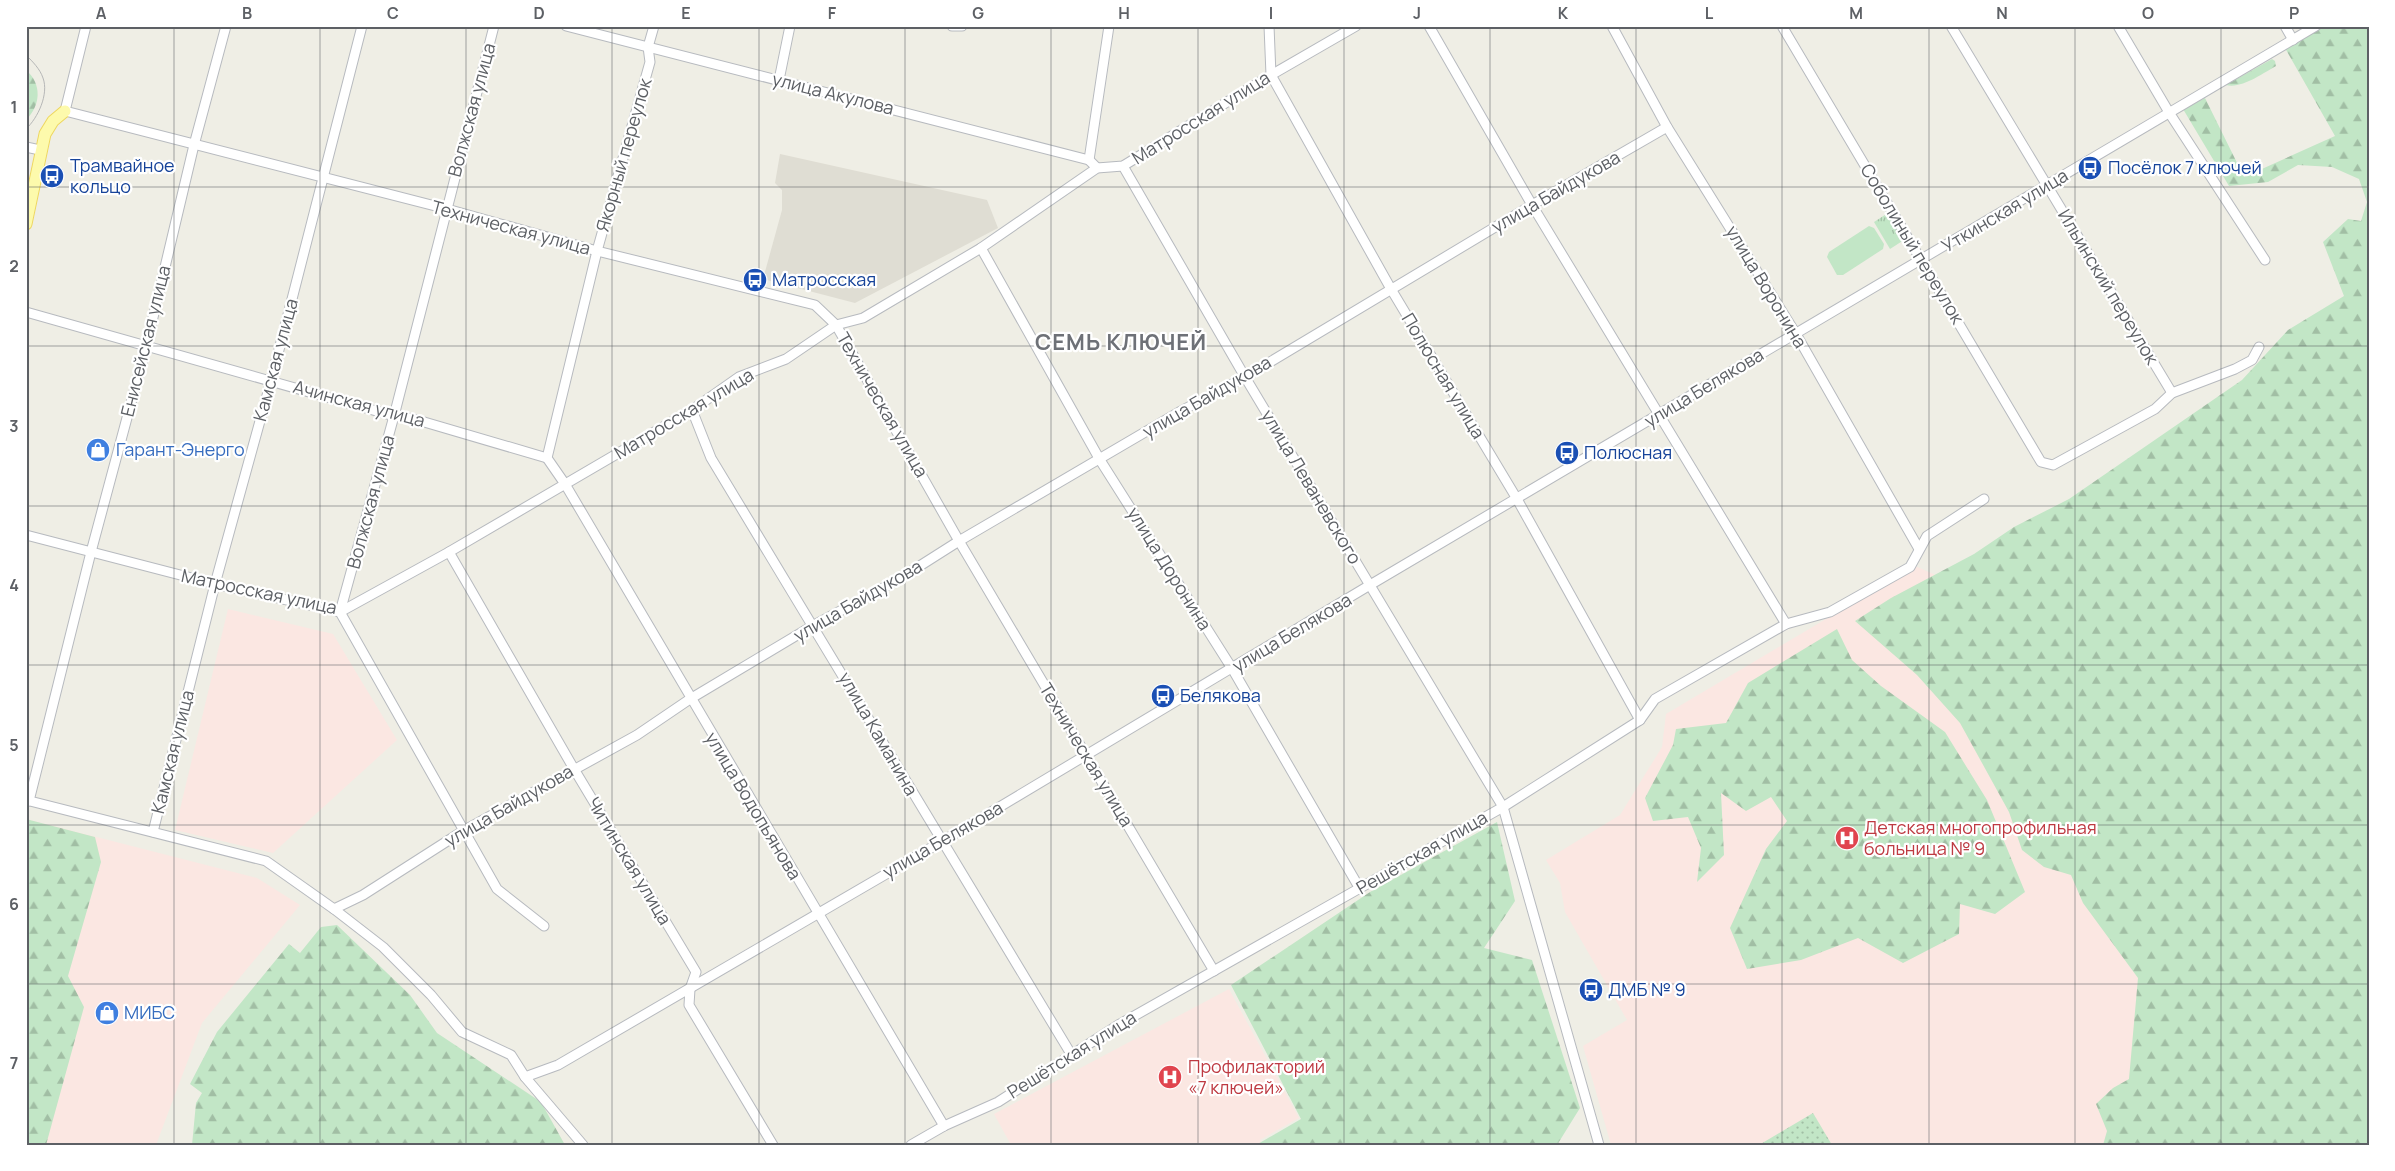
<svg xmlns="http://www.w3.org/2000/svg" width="2395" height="1171" font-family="Manrope,sans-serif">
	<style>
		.education { fill: #dfddd3 }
		.medical { fill: #fbe7e2 }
		.grass { fill: url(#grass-dots) }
		.forest { fill: url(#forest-firs) }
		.park { fill: url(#park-tufts) }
		.garden { fill: #c2e6c6 }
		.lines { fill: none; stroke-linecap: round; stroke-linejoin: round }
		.minor-casing { stroke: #b7babf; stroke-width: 11 }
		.major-casing { stroke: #eed75f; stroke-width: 13 }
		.minor { stroke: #fff; stroke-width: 9 }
		.major { stroke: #fdfaac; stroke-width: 11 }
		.tram { stroke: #b6b7b7; stroke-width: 1 }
		.grid { fill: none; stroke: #5d6065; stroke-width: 1; stroke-opacity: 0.55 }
		.labels { text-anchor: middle; stroke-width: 4.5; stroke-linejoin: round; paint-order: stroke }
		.street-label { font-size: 18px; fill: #5d6065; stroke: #fff }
		.transit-label { font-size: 18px; fill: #164399; stroke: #fff; text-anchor: start }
		.shop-label { font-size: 18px; fill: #366cbe; stroke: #fff; text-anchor: start }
		.health-label { font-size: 18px; fill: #be3a42; stroke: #fff; text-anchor: start }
		.district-label { font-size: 22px; font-weight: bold; letter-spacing: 1px; fill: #6e7177; stroke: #fff }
		.neatline { fill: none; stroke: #5d6065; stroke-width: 2 }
		.grid-label { font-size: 16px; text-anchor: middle; font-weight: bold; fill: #5d6065 }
	</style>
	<defs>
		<pattern id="grass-dots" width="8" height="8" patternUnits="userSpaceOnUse" patternTransform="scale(1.25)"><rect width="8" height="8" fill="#c2e6c6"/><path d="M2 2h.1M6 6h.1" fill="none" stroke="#a1bea4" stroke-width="1.8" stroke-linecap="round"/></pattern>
		<pattern id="forest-firs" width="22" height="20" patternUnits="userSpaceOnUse" patternTransform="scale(1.25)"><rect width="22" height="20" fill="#c2e6c6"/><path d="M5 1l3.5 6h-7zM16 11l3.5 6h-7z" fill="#a1bea4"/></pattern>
		<pattern id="park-tufts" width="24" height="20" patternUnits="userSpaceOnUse" patternTransform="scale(1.25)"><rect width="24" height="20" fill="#c2e6c6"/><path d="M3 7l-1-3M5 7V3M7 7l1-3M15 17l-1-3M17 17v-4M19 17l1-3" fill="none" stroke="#a1bea4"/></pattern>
	</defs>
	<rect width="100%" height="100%" fill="#efeee5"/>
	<path class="education" d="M780,154L987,200L998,228L855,303L763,279L782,210V190L775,183Z"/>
	<g class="medical">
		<path d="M1915,566L1947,580L2058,591L2173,1120L2127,1145H1611L1583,1046L1627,1020L1565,912L1560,883L1546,860L1620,815L1662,747L1666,714Z"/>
		<path d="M228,609L333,634L397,740L273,853L175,830Z"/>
		<path d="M26,819L257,878L300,905L202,1023L156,1145H26Z"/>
		<path d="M1229,989L1299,1118L1260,1140L1262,1145H1011L994,1114Z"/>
	</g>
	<path class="grass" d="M1813,1113L1832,1145H1759Z"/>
	<g class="forest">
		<path d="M2322,26H2369V1145H2103L2107,1131L2096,1104L2113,1088L2129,1079L2138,978L2083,903L2071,875L2044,867L2022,850L2009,812L1960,723L1917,675L1855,621L1891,598L1974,554L2014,527L2069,499L2242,380L2288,330L2344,296L2323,242L2348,219L2361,221L2367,202L2359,179L2332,167L2298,165L2268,182L2229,186L2183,109L2205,98L2244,177L2335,136L2285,48Z"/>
		<path d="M2272,59L2275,61L2276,66C2263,73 2242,89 2226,85Z"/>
		<path d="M26,70C42,84 41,105 26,120Z"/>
		<path d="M1837,629L1852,660L1881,686L1945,732L1987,800L2025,892L1995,914L1960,904L1959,934L1903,963L1858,938L1801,960L1747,969L1730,928L1766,849L1787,821L1771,797L1746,811L1721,793L1724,855L1697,882L1701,848L1688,817L1653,821L1645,798L1673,745L1676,729L1726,723L1748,683Z"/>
		<path d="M26,819L95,837L101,862L68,976L84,1007L46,1145H26Z"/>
		<path d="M1497,822L1515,901L1484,948L1532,960L1580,1108L1557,1145H1256L1301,1119L1231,985L1370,892Z"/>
		<path d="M337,925L410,995L437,1033L541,1102L565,1145H192L196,1103L202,1093L190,1084L217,1032L289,944L300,953L321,927Z"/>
	</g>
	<path class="park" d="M1888,213L1904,240L1890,249L1874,222Z"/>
	<path class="garden" d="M1869,226L1874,228L1884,244L1883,249L1843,275H1837L1827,257L1829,252Z"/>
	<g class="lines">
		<g class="minor-casing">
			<g id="minor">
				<path d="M86,26L65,111L447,209L597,251L815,305L836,325L959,541L1214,971"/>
				<path d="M494,26L394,416L340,612L497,889L544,926"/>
				<path d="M566,26L1089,160L1097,168"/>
				<path d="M654,26L648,47L650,62L597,251L547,458L565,484L944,1126"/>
				<path d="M952,26H962"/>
				<path d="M1269,26L1271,75L1391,289L1517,499L1640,720"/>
				<path d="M1429,26L1532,205L1786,624"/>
				<path d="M1612,26L1667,127L1796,334L1919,549"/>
				<path d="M1782,26L2041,462L2053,465L2155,409L2172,393L2235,369L2252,360L2259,347"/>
				<path d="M1951,26L2172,393"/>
				<path d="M2118,26L2170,114L2265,260"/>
				<path d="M2285,26L2293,40"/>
				<path d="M779,80L790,26"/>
				<path d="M26,147L40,150"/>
				<path d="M1089,160L1109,26"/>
				<path d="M1123,166L1245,377L1503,807L1599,1145"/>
				<path d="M981,248L1100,460L1233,670L1360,889"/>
				<path d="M26,312L394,416L414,419L547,458"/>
				<path d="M692,410L711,458L1071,1054"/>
				<path d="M26,535L215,584L340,612L449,552L692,410L739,377L786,359L836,325L863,318L981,248L1097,168L1123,166L1271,75L1356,26"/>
				<path d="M449,552L574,769L696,972L690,989L689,1005L773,1145"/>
				<path d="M26,800L266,861L334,909L363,895L463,831L637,735L690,699L814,625L896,581L959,541L1181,411L1245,377L1532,205L1667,127"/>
				<path d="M29,801L91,552L146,347L194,145L226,26"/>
				<path d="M153,832L215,584L271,381L362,26"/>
				<path d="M334,909L383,947L431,995L462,1032L511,1055L525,1077L583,1145"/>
				<path d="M525,1077L558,1065L941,842L1370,585L2316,26"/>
				<path d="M911,1145L944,1126L998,1102L1120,1024L1503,807L1640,720L1655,699L1786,624L1830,612L1910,567L1927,536L1984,499"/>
			</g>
		</g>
		<g class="major-casing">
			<path id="major" d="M26,224L45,134L53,121L65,111"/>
		</g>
		<use href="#minor" class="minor"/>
		<use href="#major" class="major"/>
		<path class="tram" d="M26,55C33,62 40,69 43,78C49,94 38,118 26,129"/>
	</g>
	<path class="grid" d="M174,26V1145M320,26V1145M466,26V1145M612,26V1145M759,26V1145M905,26V1145M1051,26V1145M1198,26V1145M1344,26V1145M1490,26V1145M1636,26V1145M1782,26V1145M1929,26V1145M2075,26V1145M2221,26V1145M26,187H2369M26,346H2369M26,506H2369M26,665H2369M26,825H2369M26,984H2369"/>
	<defs>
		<g id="bus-disc" transform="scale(1.25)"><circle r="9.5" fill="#1a4fb4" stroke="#fff"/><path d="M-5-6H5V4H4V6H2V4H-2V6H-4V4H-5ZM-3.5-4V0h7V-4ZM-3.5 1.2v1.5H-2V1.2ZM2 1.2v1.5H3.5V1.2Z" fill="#fff"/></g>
		<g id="shop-disc" transform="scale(1.25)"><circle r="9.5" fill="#3f7fe0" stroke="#fff"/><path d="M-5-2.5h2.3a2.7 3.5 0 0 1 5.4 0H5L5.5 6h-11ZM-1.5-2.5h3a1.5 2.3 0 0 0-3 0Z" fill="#fff"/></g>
		<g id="hospital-disc" transform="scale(1.25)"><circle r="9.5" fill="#e0444e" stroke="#fff"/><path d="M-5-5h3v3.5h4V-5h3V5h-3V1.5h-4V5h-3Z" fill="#fff"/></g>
	</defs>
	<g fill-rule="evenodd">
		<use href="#bus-disc" x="2090" y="168"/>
		<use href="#bus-disc" x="52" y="176"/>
		<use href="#bus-disc" x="755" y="280"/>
		<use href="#shop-disc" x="98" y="450"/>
		<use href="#bus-disc" x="1567" y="453"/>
		<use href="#bus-disc" x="1163" y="696"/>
		<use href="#hospital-disc" x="1847" y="838"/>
		<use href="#bus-disc" x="1591" y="990"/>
		<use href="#shop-disc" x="107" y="1013"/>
		<use href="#hospital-disc" x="1170" y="1077"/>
	</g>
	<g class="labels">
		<g class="street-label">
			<text transform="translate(833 94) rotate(14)" y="6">улица Акулова</text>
			<text transform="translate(472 110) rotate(-75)" y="6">Волжская улица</text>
			<text transform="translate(1201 118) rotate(-32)" y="6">Матросская улица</text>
			<text transform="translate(624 155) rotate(-74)" y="6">Якорный переулок</text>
			<text transform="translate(1556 192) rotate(-30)" y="6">улица Байдукова</text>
			<text transform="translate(2005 211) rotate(-31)" y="6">Уткинская улица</text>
			<text transform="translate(511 228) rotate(15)" y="6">Техническая улица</text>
			<text transform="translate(1912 244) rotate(59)" y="6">Соболиный переулок</text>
			<text transform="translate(1766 287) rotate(59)" y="6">улица Воронина</text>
			<text transform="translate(2108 287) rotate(59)" y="6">Ильинский переулок</text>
			<text transform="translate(146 341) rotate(-76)" y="6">Енисейская улица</text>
			<text transform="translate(276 360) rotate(-75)" y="6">Камская улица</text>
			<text transform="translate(1443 376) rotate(59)" y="6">Полюсная улица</text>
			<text transform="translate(1704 388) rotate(-31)" y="6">улица Белякова</text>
			<text transform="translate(1207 397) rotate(-30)" y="6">улица Байдукова</text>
			<text transform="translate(359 404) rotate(15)" y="6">Ачинская улица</text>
			<text transform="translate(882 405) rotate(60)" y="6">Техническая улица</text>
			<text transform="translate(684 414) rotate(-31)" y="6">Матросская улица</text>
			<text transform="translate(1311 487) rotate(59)" y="6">улица Леваневского</text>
			<text transform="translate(371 502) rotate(-75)" y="6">Волжская улица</text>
			<text transform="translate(1169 569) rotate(58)" y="6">улица Доронина</text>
			<text transform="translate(259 592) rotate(12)" y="6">Матросская улица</text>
			<text transform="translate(858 601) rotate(-30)" y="6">улица Байдукова</text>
			<text transform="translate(1292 633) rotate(-31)" y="6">улица Белякова</text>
			<text transform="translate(878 734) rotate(60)" y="6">улица Каманина</text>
			<text transform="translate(173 752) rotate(-76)" y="6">Камская улица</text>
			<text transform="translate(1086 755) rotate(59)" y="6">Техническая улица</text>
			<text transform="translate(509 806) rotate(-30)" y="6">улица Байдукова</text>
			<text transform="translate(753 806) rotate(59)" y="6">улица Водопьянова</text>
			<text transform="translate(943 840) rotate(-30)" y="6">улица Белякова</text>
			<text transform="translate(1422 853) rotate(-30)" y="6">Решётская улица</text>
			<text transform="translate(629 861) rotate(59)" y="6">Читинская улица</text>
			<text transform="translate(1072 1055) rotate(-32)" y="6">Решётская улица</text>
		</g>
		<g class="transit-label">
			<text x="70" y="172">Трамвайное<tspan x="70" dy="21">кольцо</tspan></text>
			<text x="2108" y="174">Посёлок 7 ключей</text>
			<text x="772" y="286">Матросская</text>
			<text x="1584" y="459">Полюсная</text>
			<text x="1180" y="702">Белякова</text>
			<text x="1608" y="996">ДМБ № 9</text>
		</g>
		<g class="shop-label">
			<text x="116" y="456">Гарант-Энерго</text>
			<text x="124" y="1019">МИБС</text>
		</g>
		<g class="health-label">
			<text x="1864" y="834">Детская многопрофильная<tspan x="1864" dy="21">больница № 9</tspan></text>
			<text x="1188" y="1073">Профилакторий<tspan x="1188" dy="21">«7 ключей»</tspan></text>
		</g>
		<g class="district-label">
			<text x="1121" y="350">СЕМЬ КЛЮЧЕЙ</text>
		</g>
	</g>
	<rect width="2395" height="1171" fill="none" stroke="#ffffff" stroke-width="55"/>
	<rect x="28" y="28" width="2340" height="1116" class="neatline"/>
	<g class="grid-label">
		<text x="101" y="19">A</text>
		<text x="247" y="19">B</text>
		<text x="393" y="19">C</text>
		<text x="539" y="19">D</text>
		<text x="686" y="19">E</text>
		<text x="832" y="19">F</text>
		<text x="978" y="19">G</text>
		<text x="1124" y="19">H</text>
		<text x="1271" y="19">I</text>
		<text x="1417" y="19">J</text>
		<text x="1563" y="19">K</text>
		<text x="1709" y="19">L</text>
		<text x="1856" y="19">M</text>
		<text x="2002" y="19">N</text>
		<text x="2148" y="19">O</text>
		<text x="2294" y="19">P</text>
		<text x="14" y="113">1</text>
		<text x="14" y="272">2</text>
		<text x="14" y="432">3</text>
		<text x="14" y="591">4</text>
		<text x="14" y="751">5</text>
		<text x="14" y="910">6</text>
		<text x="14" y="1069">7</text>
	</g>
</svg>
